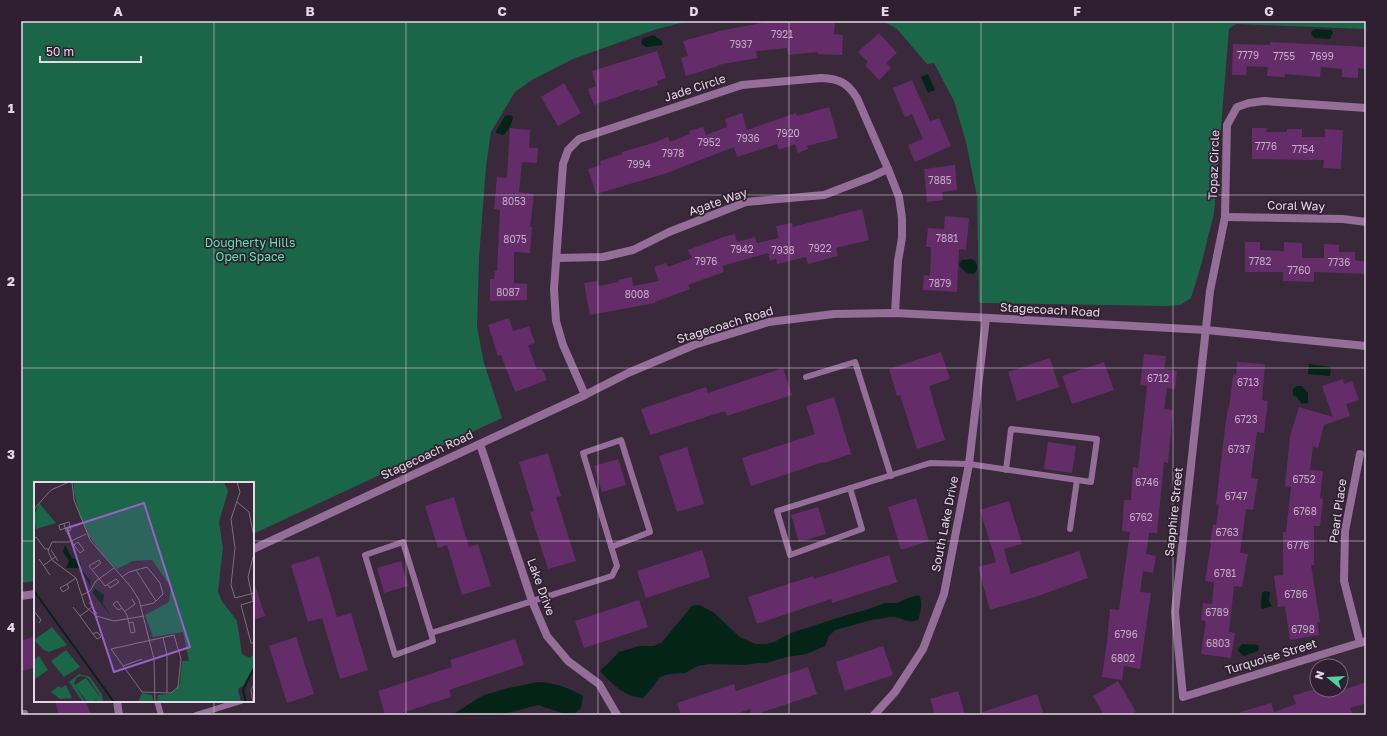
<svg xmlns="http://www.w3.org/2000/svg" width="1387" height="736" font-family="'Golos Text',sans-serif">
	<style>
		.green { fill: #1b6648 }
		.water { fill: #042417 }
		.building { fill: #642d6a }
		.lines { fill: none; stroke-linecap: round; stroke-linejoin: round }
		.service { stroke: #946d98; stroke-width: 6 }
		.minor { stroke: #946d98; stroke-width: 8 }
		.grid { fill: none; stroke: #e4d9e5; stroke-width: 1; stroke-opacity: 0.55 }
		.labels { text-anchor: middle; stroke-width: 3.5; stroke-linejoin: round; paint-order: stroke }
		.number-label { font-size: 10px; fill: #c4aec6 }
		.street-label { font-size: 12px; fill: #e4d9e5; stroke: #2f1f31 }
		.park-label { font-size: 12px; fill: #60e8ad; stroke: #2f1f31 }
		.inset-river { fill: none; stroke: #042417; stroke-width: 2 }
		.inset-road { fill: none; stroke: #7d6f7f; stroke-width: 1 }
		.view { fill: #9a60ca; fill-opacity: 0.15; stroke: #9a60ca; stroke-width: 2 }
		.inset-edge { fill: none; stroke: #e4d9e5; stroke-width: 2 }
		.neatline { fill: none; stroke: #e4d9e5; stroke-width: 1.5 }
		.grid-label { font-size: 13px; text-anchor: middle; font-weight: bold; fill: #e4d9e5 }
	</style>
	<rect width="100%" height="100%" fill="#39293b"/>
	<g class="green">
		<path d="M21,21H689L657,29L573,59L532,80L515,92L491,132L486,166L479,258L477,327L484,363L502,418L253,534V483H35V581L21,583Z"/>
		<path d="M883,21H1366V29L1236,24L1229,29L1214,213L1200,269L1191,298L1180,305L1167,306L979,303L977,196L966,142L954,101L934,63L927,64L897,29Z"/>
	</g>
	<g class="water">
		<path d="M1316,29L1331,30L1333,32L1330,39L1315,38L1311,34L1312,31Z"/>
		<path d="M653,35L662,41V45L646,47L641,43L642,39Z"/>
		<path d="M928,74L935,90L928,93L921,77Z"/>
		<path d="M510,115L513,117C512,124 508,131 503,135L496,133V131L505,116Z"/>
		<path d="M972,259C977,262 977,265 977,270L974,274C968,274 962,271 959,264L962,260Z"/>
		<path d="M1309,364L1331,367L1330,376L1308,374Z"/>
		<path d="M1297,386H1302L1308,393V403L1302,404L1297,397L1293,395V389Z"/>
		<path d="M1264,591L1270,592L1269,601L1272,606L1262,609L1261,607L1262,593Z"/>
		<path d="M919,595C923,604 921,611 918,620C905,624 903,617 891,617C885,617 881,620 875,619L835,630L829,636L825,646L806,654L786,657L766,663H759L744,665L709,664L698,666L685,673L670,674L660,677L652,688L643,698C625,697 612,684 600,671L619,652L639,646H654L662,642L692,606L699,605L713,612L740,637L755,644H767L774,642L791,633L847,615L866,610L885,603H897L908,598Z"/>
		<path d="M1242,644C1247,645 1254,644 1258,645L1259,648L1258,651L1244,656L1239,652L1238,649Z"/>
		<path d="M538,682C555,683 568,687 583,696L581,708L573,715H568L538,705L500,715H452L482,696L504,689Z"/>
	</g>
	<g class="building">
		<path d="M772,21H835L834,34L843,35L842,55L818,54V52L788,55L787,48L756,51L757,58L718,65V66L686,76L681,58L688,56L683,41L719,31Z"/>
		<path d="M879,33L897,53L886,63L891,68L879,80L865,65L868,62L858,52Z"/>
		<path d="M1270,42L1366,47V69L1358,68V78L1342,77V69L1321,67L1320,77L1285,74V77L1267,76L1268,67L1247,66L1246,75H1232L1233,44L1270,45Z"/>
		<path d="M657,51L666,78L657,81L658,85L640,91L639,89L594,105L588,89L596,86L592,71Z"/>
		<path d="M912,80L930,121L939,118L951,146L915,162L908,145L923,139L912,114L905,117L893,88Z"/>
		<path d="M564,83L581,113L558,126L541,97Z"/>
		<path d="M829,107L838,138L807,146L808,149L798,153L795,144L779,150L777,144L737,157L734,147L667,173L596,194L588,169L601,165L600,161L622,154V152L653,143L668,137L670,142L690,134L689,131L703,127L706,135L727,127L725,119L742,113L747,130L796,113L797,116Z"/>
		<path d="M510,128L530,130L529,148H538L537,163L522,162L519,192L534,194L530,227H532L530,253L514,252V283L527,284V300L490,301V279H494L495,271H497L500,210L494,209L497,177L507,178Z"/>
		<path d="M1252,128H1267L1266,132H1287V129H1302V137H1325V129L1343,130L1341,169L1323,168L1324,160L1252,159Z"/>
		<path d="M955,165L957,190L942,192L943,200L927,202L924,169Z"/>
		<path d="M862,209L869,240L836,248L838,256L808,264L806,257L777,264L776,259L770,261L768,253L722,266L724,272L688,285L690,289L655,302V303L590,315L584,283L597,281L598,286L619,282L618,280L632,277L633,286L659,281L654,267L666,263L668,267L692,258L688,250L726,236L735,234L737,242L755,237L757,243L779,238L776,226L792,223L793,227Z"/>
		<path d="M945,216L969,218L966,250L959,249L957,292L923,290L924,275L930,276L931,247H926L928,228L944,229Z"/>
		<path d="M1245,242H1260V250L1284,251V242L1302,243V258H1324V244L1339,245V252H1355V260L1366,262V274L1314,272V282L1283,281V272H1245Z"/>
		<path d="M509,318L513,331L529,326L535,343L528,345L537,370L542,369L547,380L515,392L501,355L498,356L488,325Z"/>
		<path d="M941,352L950,379L929,386L945,440L917,449L900,395L897,396L889,369Z"/>
		<path d="M1144,354L1166,356L1164,369L1177,371L1175,389L1167,388L1164,409L1173,410L1168,463L1164,462L1157,533H1149L1146,554L1156,556L1153,573L1143,571L1140,592L1151,593L1140,669L1124,666L1122,680L1102,677L1107,642L1110,609L1119,610L1130,532L1122,531L1124,500H1131L1133,467L1138,468L1147,386L1140,385Z"/>
		<path d="M1050,358L1059,387L1017,401L1008,372Z"/>
		<path d="M1104,362L1114,390L1072,404L1062,376Z"/>
		<path d="M1237,362L1265,364L1262,400L1268,401L1264,433L1257,432L1251,478L1258,479L1253,510L1246,509L1240,553L1248,554L1242,587L1234,586L1229,632L1235,633L1231,658L1201,654L1206,621L1201,620L1203,603L1212,604L1214,582L1205,581L1211,544L1210,543L1213,524L1216,525L1219,505L1216,504L1225,428L1228,408L1229,409L1233,374L1236,375Z"/>
		<path d="M783,368L792,395L727,416L725,411L650,435L641,409L706,387L708,393Z"/>
		<path d="M1343,379L1344,384L1352,381L1359,400L1346,404L1350,416L1324,425L1318,448L1313,446L1310,470L1323,471L1320,498L1323,499L1320,526H1314V565H1311L1320,622H1317L1319,635L1290,640L1285,606L1278,607L1274,576L1283,575V532H1286L1291,487L1285,486L1290,436L1299,407L1333,417L1322,386Z"/>
		<path d="M834,397L851,454L824,463L823,462L751,486L742,458L815,434L806,406Z"/>
		<path d="M1048,442L1076,446L1072,473L1044,469Z"/>
		<path d="M687,447L704,504L677,512L659,456Z"/>
		<path d="M548,453L561,496L556,497L576,561L548,569L530,512L534,511L519,462Z"/>
		<path d="M618,459L626,485L602,492L594,466Z"/>
		<path d="M454,497L469,547L478,544L491,586L462,595L447,545L438,548L425,506Z"/>
		<path d="M916,498L929,541L901,550L888,507Z"/>
		<path d="M1009,501L1022,544L1004,549L1011,574L1079,551L1088,578L1038,596L990,610L978,567L996,562L980,510Z"/>
		<path d="M818,507L826,534L799,542L791,515Z"/>
		<path d="M702,550L710,577L646,598L637,571Z"/>
		<path d="M889,555L897,582L832,603L831,599L757,624L748,597L813,576L814,579Z"/>
		<path d="M319,556L337,617L351,613L368,670L340,679L322,618L308,622L291,565Z"/>
		<path d="M401,561L408,586L384,593L377,568Z"/>
		<path d="M255,585L265,616L253,620V586Z"/>
		<path d="M639,600L648,627L584,648L575,621Z"/>
		<path d="M35,636V667L21,672V641Z"/>
		<path d="M296,637L314,694L287,703L269,646Z"/>
		<path d="M515,639L524,665L449,690L451,697L396,715H385L378,691L452,667L450,660Z"/>
		<path d="M883,646L893,675L845,691L836,662Z"/>
		<path d="M808,667L817,694L754,715H752L750,709L733,715H681L677,703L734,684L736,691Z"/>
		<path d="M1118,681L1136,712L1130,715H1104L1093,696Z"/>
		<path d="M1366,682V703L1350,708L1353,715H1241L1240,712L1271,703L1274,712L1296,704L1293,696L1311,690H1331L1332,694Z"/>
		<path d="M958,691L965,715H935L930,699Z"/>
		<path d="M1037,694L1044,715H980V713Z"/>
		<path d="M55,701H86L91,715H59Z"/>
	</g>
	<g class="lines">
		<g class="service">
			<path d="M806,377L855,362L891,476"/>
			<path d="M850,488L862,529L790,555L777,511L930,463L969,464L1091,482L1097,439L1011,429L1006,470"/>
			<path d="M1070,529L1077,480"/>
			<path d="M431,633L403,542L365,555L395,655L433,641L431,633L612,576L617,566L583,453L621,440L650,532L611,547"/>
			<path d="M157,701L161,715"/>
			<path d="M21,713H25V715"/>
			<path d="M196,715L241,701"/>
		</g>
		<g class="minor">
			<path d="M1366,108L1264,101L1249,103L1237,107L1227,125L1225,217L1210,291L1175,612L1183,697L1366,641"/>
			<path d="M1225,217L1343,219L1366,222"/>
			<path d="M557,258L603,257L633,250L669,232L746,202L824,195L871,177L888,169"/>
			<path d="M585,395L563,345L556,321L554,289L563,164L568,150L579,139L742,85L821,78C839,79 847,82 857,98L888,169L899,197L902,218V238L898,261L895,313"/>
			<path d="M480,444L532,601L547,636L568,661L599,684L617,715"/>
			<path d="M1360,454L1345,531L1344,581L1360,643"/>
			<path d="M253,549L585,395L628,373L694,345L769,322L834,314L895,313L935,315L1206,330L1366,346"/>
			<path d="M21,596L35,594"/>
			<path d="M117,701L119,715"/>
			<path d="M874,715L895,692L923,649L944,594L969,464L986,318"/>
		</g>
	</g>
	<path class="grid" d="M214,21V483M406,21V715M598,21V715M789,21V715M981,21V715M1173,21V715M21,195H1366M21,368H1366M21,541H35M253,541H1366M214,701V715"/>
	<g class="labels">
		<g class="number-label">
			<text x="782" y="38">7921</text>
			<text x="741" y="48">7937</text>
			<text x="1248" y="59">7779</text>
			<text x="1284" y="60">7755</text>
			<text x="1322" y="60">7699</text>
			<text x="788" y="137">7920</text>
			<text x="748" y="142">7936</text>
			<text x="709" y="146">7952</text>
			<text x="1266" y="150">7776</text>
			<text x="1303" y="153">7754</text>
			<text x="673" y="157">7978</text>
			<text x="639" y="168">7994</text>
			<text x="940" y="184">7885</text>
			<text x="514" y="205">8053</text>
			<text x="947" y="242">7881</text>
			<text x="515" y="243">8075</text>
			<text x="820" y="252">7922</text>
			<text x="742" y="253">7942</text>
			<text x="783" y="254">7938</text>
			<text x="706" y="265">7976</text>
			<text x="1260" y="265">7782</text>
			<text x="1339" y="266">7736</text>
			<text x="1299" y="274">7760</text>
			<text x="940" y="287">7879</text>
			<text x="508" y="296">8087</text>
			<text x="637" y="298">8008</text>
			<text x="1158" y="382">6712</text>
			<text x="1248" y="386">6713</text>
			<text x="1246" y="423">6723</text>
			<text x="1239" y="453">6737</text>
			<text x="1304" y="483">6752</text>
			<text x="1147" y="486">6746</text>
			<text x="1236" y="500">6747</text>
			<text x="1305" y="515">6768</text>
			<text x="1141" y="521">6762</text>
			<text x="1227" y="536">6763</text>
			<text x="1298" y="549">6776</text>
			<text x="1225" y="577">6781</text>
			<text x="1296" y="598">6786</text>
			<text x="1217" y="616">6789</text>
			<text x="1303" y="633">6798</text>
			<text x="1126" y="638">6796</text>
			<text x="1218" y="647">6803</text>
			<text x="1123" y="662">6802</text>
		</g>
		<g class="street-label">
			<text transform="translate(695 88) rotate(-18)" y="4">Jade Circle</text>
			<text transform="translate(1214 165) rotate(-88)" y="4">Topaz Circle</text>
			<text transform="translate(718 202) rotate(-19)" y="4">Agate Way</text>
			<text transform="translate(1296 206) rotate(1)" y="4">Coral Way</text>
			<text transform="translate(1050 310) rotate(3)" y="4">Stagecoach Road</text>
			<text transform="translate(725 325) rotate(-17)" y="4">Stagecoach Road</text>
			<text transform="translate(427 455) rotate(-25)" y="4">Stagecoach Road</text>
			<text transform="translate(1338 511) rotate(-82)" y="4">Pearl Place</text>
			<text transform="translate(1174 512) rotate(-84)" y="4">Sapphire Street</text>
			<text transform="translate(945 524) rotate(-79)" y="4">South Lake Drive</text>
			<text transform="translate(541 587) rotate(70)" y="4">Lake Drive</text>
			<text transform="translate(1271 657) rotate(-17)" y="4">Turquoise Street</text>
		</g>
		<g class="park-label">
			<text x="250" y="247">Dougherty Hills<tspan x="250" dy="14">Open Space</tspan></text>
		</g>
	</g>
	<g transform="translate(34 482)">
		<rect width="220" height="220" fill="#39293b"/>
		<path d="M40,0H190L194,9L185,40L189,66L184,109L187,118L203,139L208,172L216,176L220,172V184L209,204L204,207L207,220H123L124,213L136,212L142,208L146,201L148,179H155L149,150L119,155L111,133L135,120L137,105L118,78L99,79L83,87L69,73L55,54L47,37L40,11ZM5,21L22,41L2,47L0,34ZM18,145L33,163L15,170L10,168L0,158ZM32,168L46,185L30,195L17,179ZM5,174L14,188L1,197L0,178ZM45,192L56,195L68,213L69,220H61L66,214L54,196L48,194L43,195L40,201L51,220H49L35,200ZM52,196L66,215L59,220H53L41,203ZM32,203L38,216L26,217L17,210L25,204L27,206ZM108,211L118,213L120,220H104Z" fill="#1b6648"/>
		<path d="M31,63L38,76L47,80V87L56,98L57,105L45,86H32L35,79L29,70ZM60,106L70,113L69,122L79,137L59,111Z" fill="#042417"/>
		<path class="inset-river" d="M0,109L80,220M212,220L209,208L220,186"/>
		<path class="inset-road" d="M38,0L40,18L56,58L97,105L105,118L120,177L121,220M203,0L206,10L197,37L201,66L197,103L201,116L220,111M203,20L215,30L220,55M0,27L17,8L33,1M30,42L32,49L40,63L46,71L50,68L44,60L40,63M32,46L26,48L25,43L35,40L37,48L33,49M52,52L35,60H18L14,69L18,78L42,96L51,124L62,134L80,139L110,134M0,57L2,55L11,67H15M17,68L24,79M219,75L214,95L219,119M5,77L16,93M10,83L21,75M59,87L67,81L65,78L55,84L71,104L82,97L85,100L76,106L74,103M102,88L122,119M88,95L95,90L113,85L126,101L129,112L120,121L107,124M33,102L35,106L29,110L26,106L33,102L42,96M48,113L56,109L62,99L80,86M220,119L207,123L217,161H220M55,120L63,132M39,125L46,134L59,152L63,157L67,155L63,150L59,152M88,126L84,128L79,122L83,119L93,133L97,151L101,150L99,140L95,141M0,129L7,138L5,141M90,130L101,122L98,117M46,134L58,125M140,153L147,177L144,205L137,211L108,210L77,167ZM129,155L133,173V211M89,184L108,177M219,220L217,208L220,202"/>
		<path class="view" d="M110,21L156,165L80,190L33,46Z"/>
		<rect width="220" height="220" class="inset-edge"/>
	</g>
	<rect width="1387" height="736" fill="none" stroke="#2f1f31" stroke-width="44"/>
	<g transform="translate(1329 678) rotate(288)"><circle r="19" fill="#2f1f31" stroke="#776979"/>
	<path d="M0-3L7 15L0 10L-7 15Z" fill="#4bd49b"/>
	<text y="-6" font-size="11" font-weight="bold" text-anchor="middle" fill="#e4d9e5">N</text>
	</g>
	<path d="M40 56v6h101v-6" fill="none" stroke="#e4d9e5" stroke-width="2"/>
	<text x="46" y="56" font-size="12" fill="#e4d9e5" stroke="#2f1f31" stroke-width="3" paint-order="stroke">50 m</text>
	<rect x="22" y="22" width="1343" height="692" class="neatline"/>
	<g class="grid-label">
		<text x="118" y="16">A</text>
		<text x="310" y="16">B</text>
		<text x="502" y="16">C</text>
		<text x="694" y="16">D</text>
		<text x="885" y="16">E</text>
		<text x="1077" y="16">F</text>
		<text x="1269" y="16">G</text>
		<text x="11" y="113">1</text>
		<text x="11" y="286">2</text>
		<text x="11" y="459">3</text>
		<text x="11" y="632">4</text>
	</g>
</svg>
